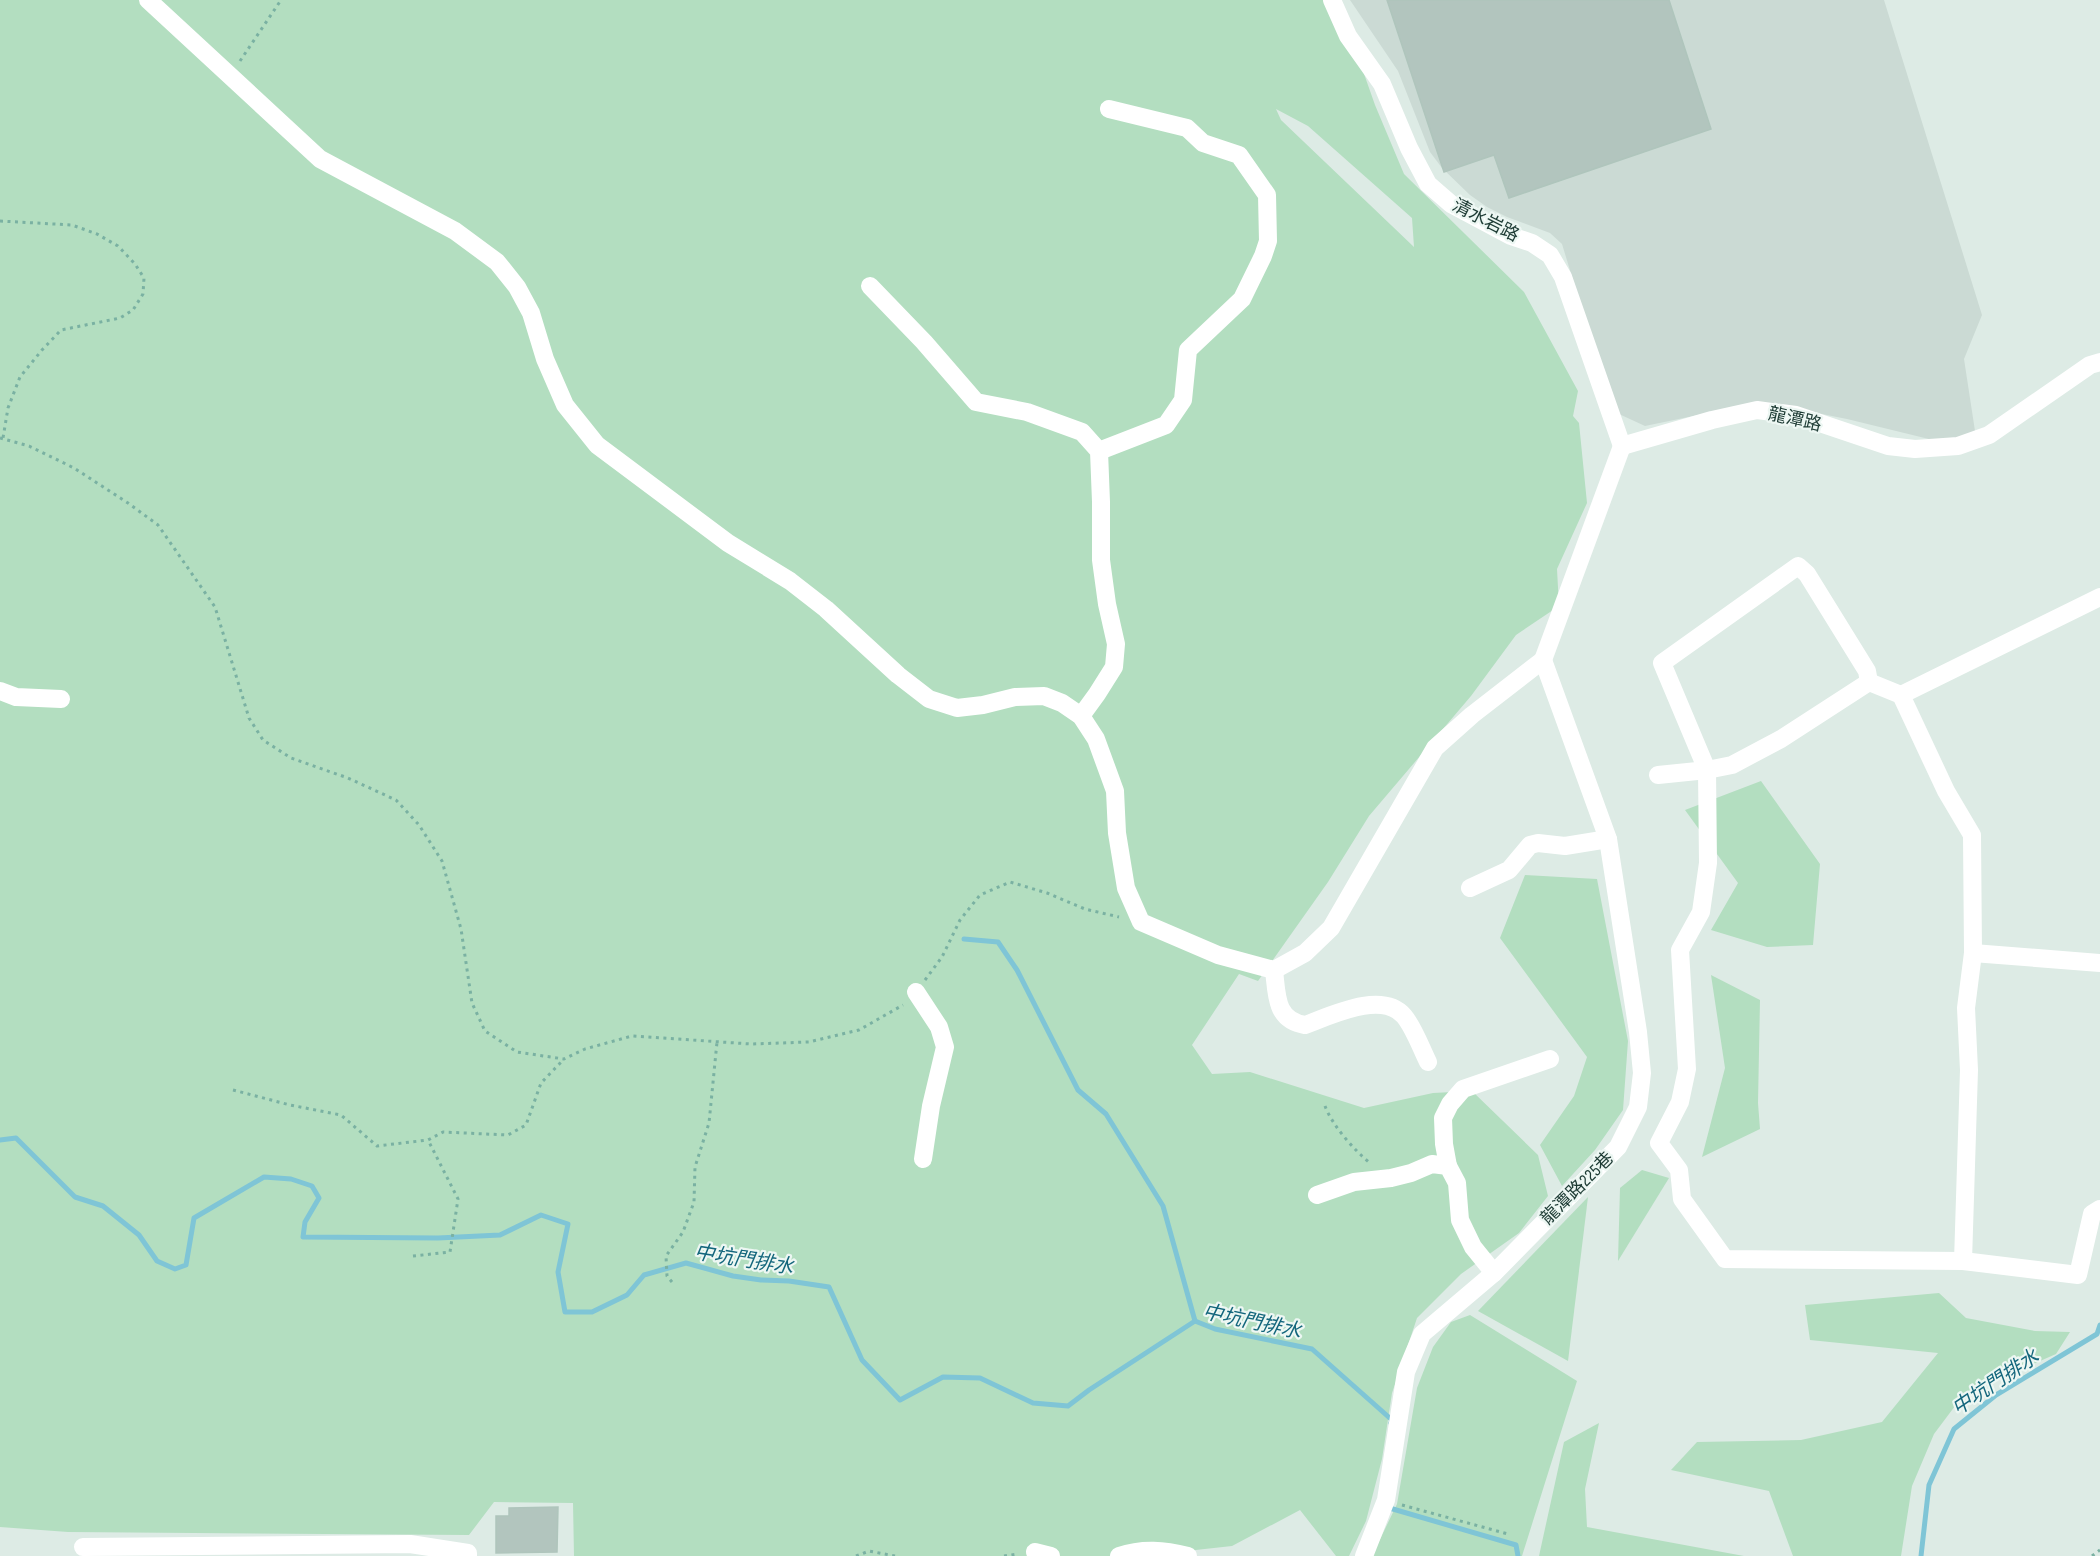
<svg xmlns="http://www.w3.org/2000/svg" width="2100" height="1556" font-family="'Sofia Sans Condensed','Noto Sans TC',sans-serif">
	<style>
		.built { fill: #cbdad4 }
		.green { fill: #b3dec0; fill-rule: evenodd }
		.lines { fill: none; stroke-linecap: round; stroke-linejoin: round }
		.stream { stroke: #7fc5d6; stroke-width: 5 }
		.building { fill: #b2c5be; stroke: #afc5bc; stroke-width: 1.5 }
		.path { stroke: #7ab1a2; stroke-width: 3; stroke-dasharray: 3 4.5; stroke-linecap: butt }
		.minor { stroke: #fff; stroke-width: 18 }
		.labels { text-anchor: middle; stroke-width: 4.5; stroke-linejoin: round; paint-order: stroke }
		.street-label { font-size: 18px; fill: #1d3b34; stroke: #edf7f3 }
		.water-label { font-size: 20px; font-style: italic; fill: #13667c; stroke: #edf7f3 }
	</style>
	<rect width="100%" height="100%" fill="#ddebe5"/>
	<path class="built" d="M1350,0H1884L1982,315L1964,359L1975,431L1961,438L1937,441L1847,419L1761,402L1645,426L1619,414L1604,382L1562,244L1550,233L1507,217L1487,207L1470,195L1442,168L1430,152L1398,71Z"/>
	<g class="green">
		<path d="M0,0H1338L1375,105L1404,174L1524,292L1578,391L1573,416L1579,423L1587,503L1557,569L1559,606L1516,635L1471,696L1369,816L1328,882L1258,981L1239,974L1192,1045L1212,1074L1250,1072L1364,1108L1433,1093L1472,1091L1538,1155L1548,1196L1519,1233L1461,1274L1417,1318L1392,1393L1382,1459L1366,1521L1349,1556H1336L1300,1510L1232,1546L1141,1556H574L573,1503L494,1502L469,1535L68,1532L0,1527ZM1276,109L1308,126L1412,218L1414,247L1281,120Z"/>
		<path d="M1761,781L1820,864L1813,945L1767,947L1711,930L1738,883L1685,810Z"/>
		<path d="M1525,875L1597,879L1628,1041L1623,1110L1595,1150L1562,1186L1540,1145L1574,1096L1587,1057L1500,938Z"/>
		<path d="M1711,975L1760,1000L1758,1103L1760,1129L1702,1157L1725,1068Z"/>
		<path d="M1642,1170L1669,1178L1618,1261L1620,1188Z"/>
		<path d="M1588,1197L1568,1361L1478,1311Z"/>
		<path d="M1939,1293L1966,1318L2035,1331L2070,1332L2056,1354L1964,1394L1934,1434L1912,1486L1901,1556H1793L1769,1491L1671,1470L1697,1442L1801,1440L1882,1422L1938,1353L1810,1340L1805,1305Z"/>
		<path d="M1470,1315L1577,1381L1522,1556H1372L1397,1504L1417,1388L1433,1347L1451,1322Z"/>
		<path d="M1599,1423L1585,1489L1587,1527L1744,1556H1539L1564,1442Z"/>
	</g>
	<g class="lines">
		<g class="stream">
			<path d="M964,939L998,942L1017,970L1078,1090L1106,1114L1163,1206L1195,1321"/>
			<path d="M0,1140L16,1138L75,1197L103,1206L139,1235L157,1261L175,1269L186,1265L194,1218L264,1177L291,1179L312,1186L319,1198L305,1222L303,1237L438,1238L500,1235L541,1215L568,1224L558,1272L565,1312H592L627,1295L644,1275L686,1263L733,1276L761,1280L789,1281L829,1287L862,1360L900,1400L943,1377L980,1378L1033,1403L1068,1406L1089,1390L1195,1321L1215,1329L1312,1349L1392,1420L1391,1423"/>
			<path d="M1386,1507L1516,1545L1518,1556"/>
			<path d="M1921,1556L1929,1485L1954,1429L1996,1395L2097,1334L2100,1325"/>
		</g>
	</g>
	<g class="building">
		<path d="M1387,0H1669L1711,129L1509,198L1494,155L1444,172Z"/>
		<path d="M558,1507L557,1552L496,1553V1516H509V1508Z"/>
	</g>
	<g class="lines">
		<g class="path">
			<path d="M240,61L281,0"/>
			<path d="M0,221L72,225L97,234L118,246L135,264L144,278L143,294L133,310L120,318L61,330L42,350L20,377L8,408L3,438"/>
			<path d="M0,438L29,446L74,468L128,503L158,525L215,607L249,718L263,740L291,758L348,778L396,800L419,825L442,861L461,929L472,1003L485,1031L517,1052L564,1059L585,1049L632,1036L751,1044L809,1042L859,1030L903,1005"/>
			<path d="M925,980L942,957L960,920L980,895L1010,882L1047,893L1085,909L1119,917"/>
			<path d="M233,1090L290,1105L341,1115L377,1146L428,1140L443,1132L508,1135L526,1125L541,1083L564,1059"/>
			<path d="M1325,1106C1332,1125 1354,1150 1370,1163"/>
			<path d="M413,1256L450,1252L458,1199L428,1140"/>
			<path d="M672,1282L667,1276L666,1256L683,1232L694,1202L695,1167L709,1123L717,1042"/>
			<path d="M1402,1505L1508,1534"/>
			<path d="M856,1556L869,1551L895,1556"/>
			<path d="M1004,1556L1018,1554"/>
			<path d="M2092,1556L2100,1550"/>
		</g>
		<g class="minor">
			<path d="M148,0L320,159L455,231L497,262L517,287L531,313L545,359L565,405L597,445L728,543L790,581L826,609L898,675L929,699L957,708L983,705L1015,697L1044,696L1062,703L1081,716L1096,739L1115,791L1117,833L1126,888L1141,922L1218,955L1274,970L1305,953L1331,928L1435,748L1472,715L1543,660"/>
			<path d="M1332,0L1348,36L1382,84L1409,148L1428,184L1451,204L1511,236L1532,243L1550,255L1563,277L1622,446"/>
			<path d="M870,286L924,342L976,402L1027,412L1082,432L1099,451L1101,502V560L1107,604L1116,644L1114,667L1097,694L1081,716"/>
			<path d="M1622,446L1712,420L1757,410L1796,415L1888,446L1915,449L1958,446L1989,435L2090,365L2100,362"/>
			<path d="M1099,451L1166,425L1183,400L1188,350L1242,299L1263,256L1268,241L1267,195L1239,155L1203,143L1187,128L1109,109"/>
			<path d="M1543,660L1622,446"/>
			<path d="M1869,682L1867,671L1807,574L1798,566L1662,663L1707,770L1708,863L1701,912L1680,950L1687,1069L1680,1102L1659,1143L1679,1170L1682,1199L1725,1259L1963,1261L2078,1275L2092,1214L2100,1209"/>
			<path d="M1869,682L1901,695L1946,791L1972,835L1973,953L1966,1008L1969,1070L1963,1261"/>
			<path d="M0,691L16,697L61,699"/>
			<path d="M1901,695L2100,597"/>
			<path d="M1658,775L1707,770L1732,765L1781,739L1869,682"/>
			<path d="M1470,888L1509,870L1530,845L1538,843L1565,846L1608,839"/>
			<path d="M1973,953L2100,963"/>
			<path d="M1274,970C1277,995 1275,1020 1305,1025C1330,1016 1382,990 1404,1016C1414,1028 1421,1048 1428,1062"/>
			<path d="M916,992L939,1027L945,1047L931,1106L923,1159"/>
			<path d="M1448,1166L1444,1144L1443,1118L1450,1104L1463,1089L1550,1059"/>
			<path d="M1317,1195L1354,1182L1391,1178L1411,1173L1432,1164L1448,1166L1457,1183L1460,1220L1473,1247L1494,1273"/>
			<path d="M83,1547L410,1544L468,1553V1556"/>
			<path d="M1035,1552L1051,1556"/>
			<path d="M1119,1556C1143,1548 1164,1550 1188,1556"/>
			<path d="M1364,1556L1386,1500L1406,1372L1422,1334L1494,1273L1618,1147L1638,1107L1642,1073L1638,1032L1608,839L1543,660"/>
		</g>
	</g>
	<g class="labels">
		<g class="street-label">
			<text transform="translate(1486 220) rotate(27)" y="6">清水岩路</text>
			<text transform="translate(1795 419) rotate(13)" y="6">龍潭路</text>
			<text transform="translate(1577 1188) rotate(-45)" y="6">龍潭路225巷</text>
		</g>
		<g class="water-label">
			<text transform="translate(744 1259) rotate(9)" y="7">中坑門排水</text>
			<text transform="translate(1252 1321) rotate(12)" y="7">中坑門排水</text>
			<text transform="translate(1995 1382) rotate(-34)" y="7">中坑門排水</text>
		</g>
	</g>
</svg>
